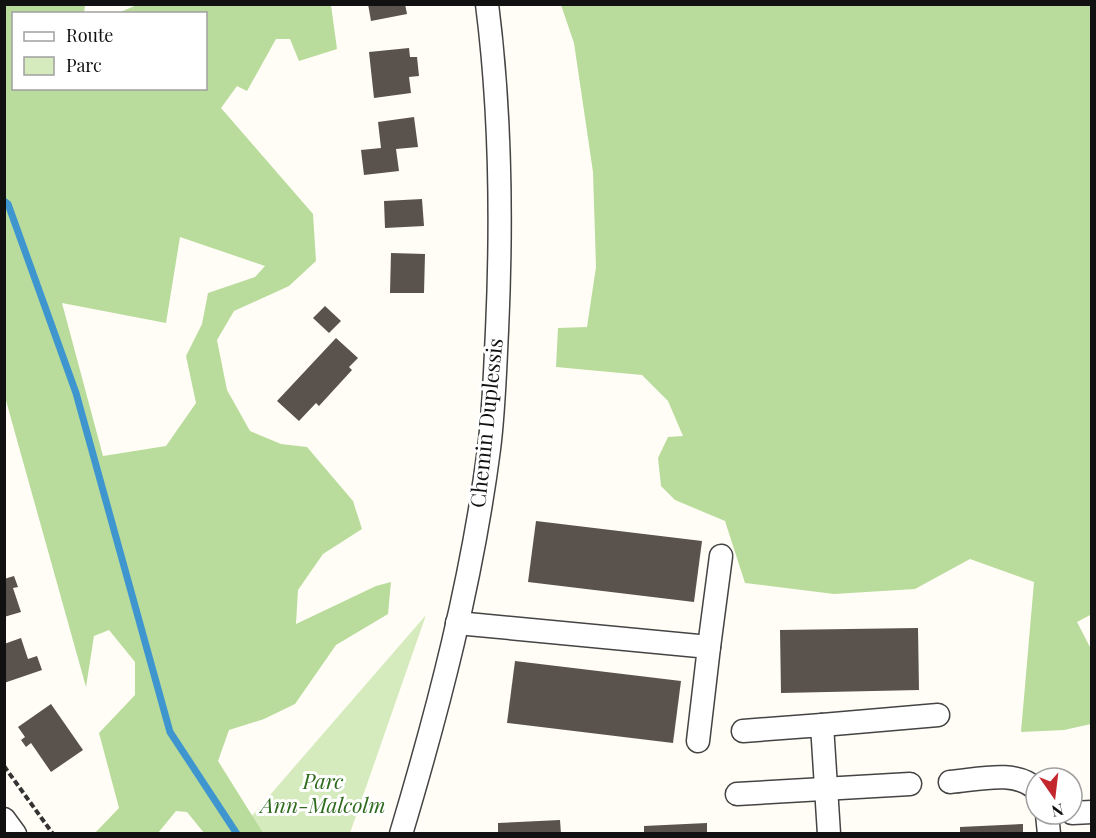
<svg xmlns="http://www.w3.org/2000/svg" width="1096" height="838" font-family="'Playfair Display',serif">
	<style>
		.green { fill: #d5ebbd }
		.forest { fill: #b9dc9c; fill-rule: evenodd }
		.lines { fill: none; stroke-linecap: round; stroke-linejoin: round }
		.stream { stroke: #3f96cf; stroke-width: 7 }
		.building { fill: #5a524d }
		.minor-casing { stroke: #444; stroke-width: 25 }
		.path { stroke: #333; stroke-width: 4; stroke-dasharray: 6 3; stroke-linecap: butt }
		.minor { stroke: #fff; stroke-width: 22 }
		.labels { text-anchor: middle; stroke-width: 6; stroke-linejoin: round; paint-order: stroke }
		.street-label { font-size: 21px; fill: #111; stroke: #fff }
		.park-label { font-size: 21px; font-style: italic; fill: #2f6b1f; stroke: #fff }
	</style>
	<rect width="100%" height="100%" fill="#fffdf5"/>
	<path class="green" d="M426,615L350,833H237Z"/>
	<g class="forest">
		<path d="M137,5H331L337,49L299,61L290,39H276L247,91L237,86L221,108L313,214L316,261L289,286L234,311L217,340L227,390L250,431L281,444L307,447L353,501L362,529L323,554L298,590L296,624L376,586L391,582L388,614L336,645L295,704L264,719L229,730L218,761L263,833H204L187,812L176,811L158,833H95L119,808L99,733L135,695V662L109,630L94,636L86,687L5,397V5H85L84,13L14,14V88H206V14L118,13ZM180,237L265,266L255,277L208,293L202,324L186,356L196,403L166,446L103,456L62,303L166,323Z"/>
		<path d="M561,5H1091L1092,614L1077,622L1091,649V724L1064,730L1021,732L1034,582L970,559L915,589L834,594L745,583L725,521L675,500L661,486L658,458L668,437L683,436L668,401L642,375L556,367L558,328L587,327L596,267L593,172L574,43Z"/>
	</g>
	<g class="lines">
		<path class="stream" d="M4,201L8,204L76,393L170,732L237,834"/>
	</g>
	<g class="building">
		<path d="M368,4H405L407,14L371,21Z"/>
		<path d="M409,48L410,57H417L419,76L409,77L411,93L374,98L369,52Z"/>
		<path d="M414,117L418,147L396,149L399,171L364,175L361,150L381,148L378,122Z"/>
		<path d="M422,199L424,226L385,228L384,201Z"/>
		<path d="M391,253L425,254L424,293H390Z"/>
		<path d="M325,306L341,321L329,333L313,318Z"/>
		<path d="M336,338L358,358L349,367L352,370L319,406L316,403L299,421L277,401Z"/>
		<path d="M536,521L702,541L694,602L528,582Z"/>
		<path d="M14,576L18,587L13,588L21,612L4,617V579Z"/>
		<path d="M918,628L919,690L781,693L780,630Z"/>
		<path d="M21,638L28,659L37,656L42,670L4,683V644Z"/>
		<path d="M515,661L681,681L673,743L507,723Z"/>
		<path d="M51,704L83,750L51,772L31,743L26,747L21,740L25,737L18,727Z"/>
		<path d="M560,820L561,834H498V823Z"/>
		<path d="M707,823V834H644V826Z"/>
		<path d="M1023,824V834H960V827Z"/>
	</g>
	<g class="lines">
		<g class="minor-casing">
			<g id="minor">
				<path d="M457,623L709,647L698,741"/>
				<path d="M709,647L721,556"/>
				<path d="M822,725L938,715"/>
				<path d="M743,731L822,725L829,834"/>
				<path d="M950,782C977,780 1015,769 1036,789"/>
				<path d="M737,794L910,784"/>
				<path d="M1072,813L1092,812"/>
				<path d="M1047,814L1049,834"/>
				<path d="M4,819L15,834"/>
				<path d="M401,834C439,707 472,580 489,449C494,410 495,370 497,331C502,222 501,113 487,4"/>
			</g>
		</g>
		<path class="path" d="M4,766L53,834"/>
		<use href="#minor" class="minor"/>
	</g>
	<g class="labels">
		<g class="street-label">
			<text transform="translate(487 423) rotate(-84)" y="7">Chemin Duplessis</text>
		</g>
		<g class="park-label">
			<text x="323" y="789">Parc<tspan x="323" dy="24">Ann-Malcolm</tspan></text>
		</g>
	</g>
	<rect width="1096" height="838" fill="none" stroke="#111111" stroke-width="12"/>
	<rect x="12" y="12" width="195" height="78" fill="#ffffff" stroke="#a0a0a0" stroke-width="1.5"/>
	<rect x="24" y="32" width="30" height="9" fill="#ffffff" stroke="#a0a0a0" stroke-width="1.5"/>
	<text x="66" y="42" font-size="18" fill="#111111">Route</text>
	<rect x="24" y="57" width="30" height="18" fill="#d5ebbd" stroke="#a0a0a0" stroke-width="1.5"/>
	<text x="66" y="72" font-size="18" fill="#111111">Parc</text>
	<g transform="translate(1054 796) rotate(166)"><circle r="28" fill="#ffffff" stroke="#a0a0a0" stroke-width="1.5"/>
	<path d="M0-4.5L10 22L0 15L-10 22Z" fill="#c4262e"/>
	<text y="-9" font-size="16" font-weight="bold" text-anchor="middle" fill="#111111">N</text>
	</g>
</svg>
